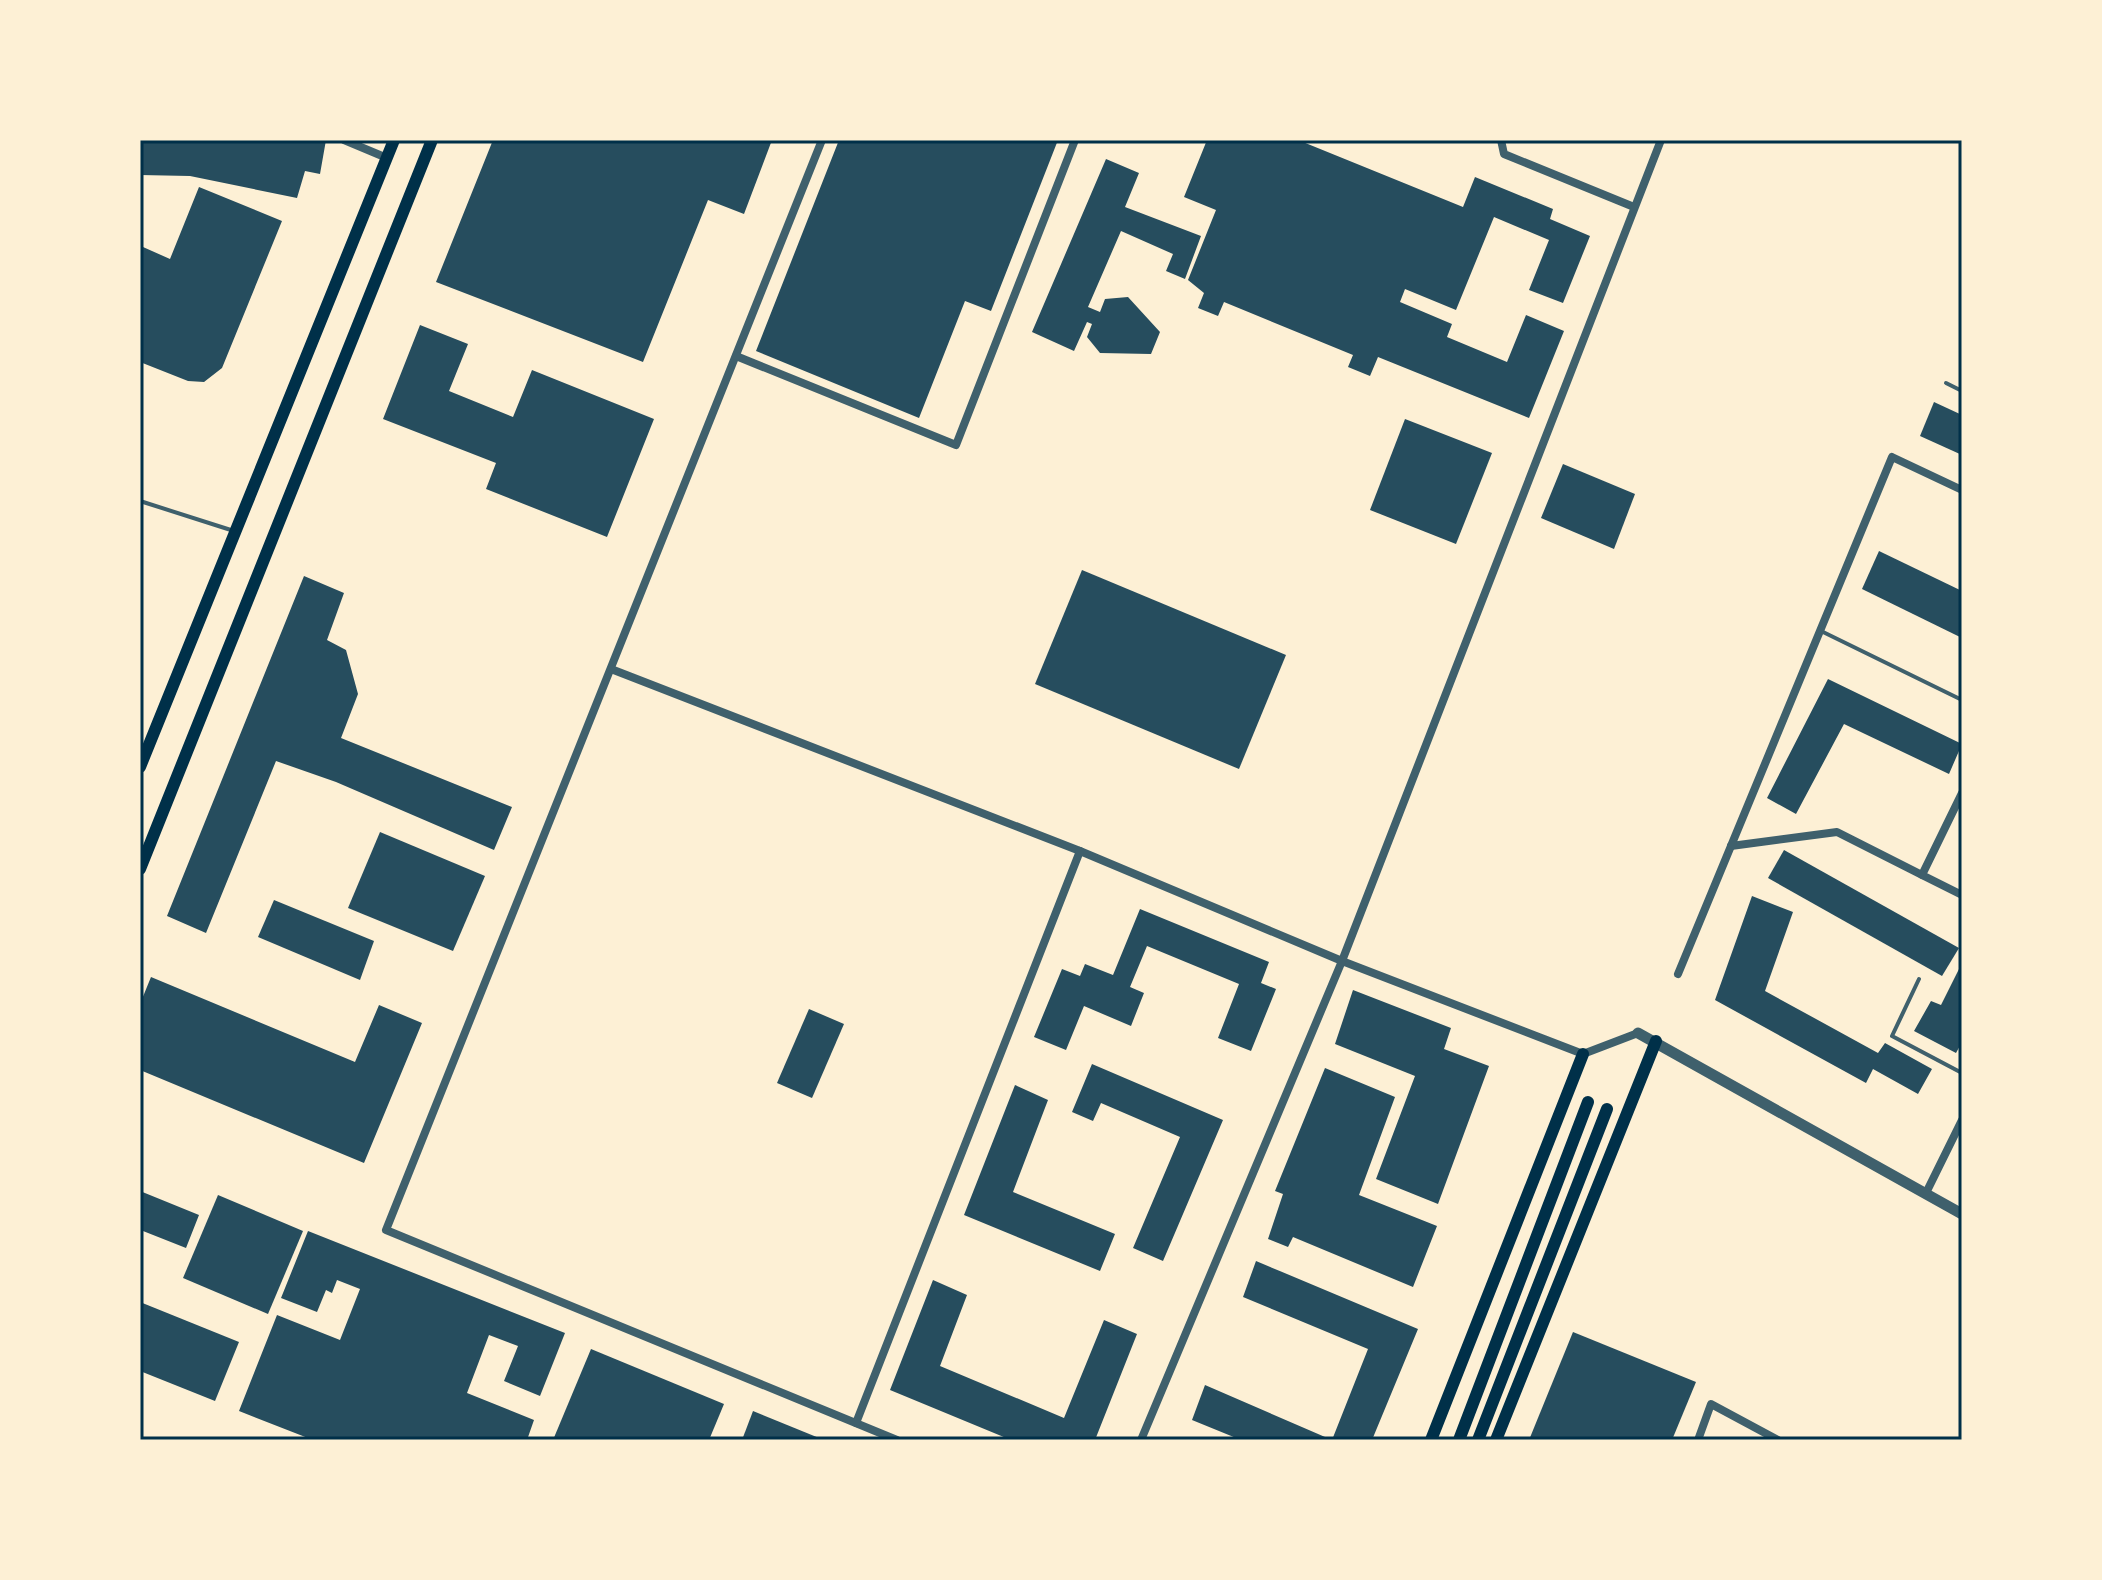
<svg xmlns="http://www.w3.org/2000/svg" width="2102" height="1580" font-family="Overpass,sans-serif">
	<style>
		.building { fill: #264d5e }
		.lines { fill: none; stroke-linecap: round; stroke-linejoin: round }
		.service { stroke: #3f606c; stroke-width: 4 }
		.minor { stroke: #3f606c; stroke-width: 8 }
		.tertiary { stroke: #3f606c; stroke-width: 11 }
		.secondary { stroke: #003049; stroke-width: 12 }
		.neatline { fill: none; stroke: #003049; stroke-width: 3 }
	</style>
	<rect width="100%" height="100%" fill="#fdf0d5"/>
	<g class="building">
		<path d="M140,140H326L320,174L305,171L297,198L190,176L140,175Z"/>
		<path d="M493,140H772L744,214L708,200L643,362L436,282Z"/>
		<path d="M839,140H1058L991,311L965,301L919,418L756,351Z"/>
		<path d="M1207,140H1298L1463,207L1475,177L1553,209L1550,219L1590,236L1563,303L1529,290L1549,240L1494,217L1456,310L1405,289L1400,302L1452,324L1447,337L1507,362L1526,315L1564,331L1529,418L1378,357L1370,376L1348,367L1353,355L1224,302L1218,316L1198,308L1204,293L1188,280L1216,210L1184,197Z"/>
		<path d="M1106,159L1139,173L1125,207L1201,236L1185,279L1166,271L1173,254L1121,231L1088,307L1100,312L1105,299L1128,297L1160,332L1151,354L1100,353L1087,337L1092,324L1087,322L1074,351L1032,332Z"/>
		<path d="M199,187L282,221L222,368L204,382L188,381L140,362V255L143,247L170,259Z"/>
		<path d="M420,325L468,344L449,391L513,417L532,370L654,419L607,537L486,489L496,463L383,419Z"/>
		<path d="M1934,402L1962,415V455L1920,436Z"/>
		<path d="M1405,419L1492,453L1456,544L1370,510Z"/>
		<path d="M1563,464L1635,494L1614,549L1541,518Z"/>
		<path d="M1879,551L1962,591V638L1862,589Z"/>
		<path d="M1082,570L1286,655L1239,769L1035,684Z"/>
		<path d="M304,576L344,593L327,640L346,650L358,694L341,738L512,807L494,850L336,782L276,761L206,933L167,916Z"/>
		<path d="M1828,679L1962,744L1949,774L1844,724L1796,814L1767,798Z"/>
		<path d="M380,832L485,876L453,951L348,908Z"/>
		<path d="M1784,850L1959,948L1942,976L1768,878Z"/>
		<path d="M1752,896L1793,912L1765,991L1878,1053L1885,1043L1932,1069L1918,1094L1873,1069L1866,1083L1715,1000Z"/>
		<path d="M274,900L374,941L360,980L258,937Z"/>
		<path d="M1140,909L1269,962L1261,983L1276,989L1251,1051L1218,1038L1239,984L1147,946L1130,987L1144,993L1131,1026L1084,1006L1066,1050L1034,1037L1062,969L1080,976L1085,964L1113,975Z"/>
		<path d="M1962,963V1042L1956,1053L1914,1031L1931,1001L1941,1005Z"/>
		<path d="M151,977L355,1062L379,1005L422,1023L364,1163L140,1070V1004Z"/>
		<path d="M1353,990L1451,1028L1444,1049L1489,1066L1438,1204L1376,1179L1415,1076L1335,1044Z"/>
		<path d="M809,1009L844,1024L812,1098L777,1083Z"/>
		<path d="M1092,1064L1223,1120L1163,1261L1133,1248L1180,1137L1101,1103L1093,1121L1072,1112Z"/>
		<path d="M1325,1068L1395,1097L1359,1195L1437,1226L1413,1287L1293,1237L1288,1247L1268,1239L1283,1194L1275,1191Z"/>
		<path d="M1015,1085L1048,1100L1013,1192L1115,1234L1100,1271L964,1215Z"/>
		<path d="M140,1191L199,1215L186,1248L143,1231L140,1238Z"/>
		<path d="M218,1195L303,1231L268,1314L183,1278Z"/>
		<path d="M308,1231L565,1333L540,1396L504,1381L518,1346L489,1335L467,1393L534,1420L527,1440H313L239,1411L277,1315L340,1340L360,1289L337,1280L332,1293L326,1290L317,1312L281,1298Z"/>
		<path d="M1256,1261L1418,1329L1372,1440H1241L1192,1420L1205,1385L1332,1440L1368,1349L1243,1297Z"/>
		<path d="M933,1280L967,1295L940,1366L1064,1418L1104,1320L1137,1334L1095,1440H1011L890,1390Z"/>
		<path d="M140,1302L239,1342L215,1401L140,1371Z"/>
		<path d="M1573,1332L1696,1382L1672,1440H1529Z"/>
		<path d="M591,1349L724,1404L709,1440H553Z"/>
		<path d="M753,1411L824,1440H742Z"/>
	</g>
	<g class="lines">
		<g class="service">
			<path d="M1946,383L1962,391"/>
			<path d="M140,501L234,531"/>
			<path d="M1821,631L1962,700"/>
			<path d="M1919,979L1892,1036L1962,1073"/>
		</g>
		<g class="minor">
			<path d="M344,140L387,158"/>
			<path d="M822,140L386,1230L897,1440"/>
			<path d="M1501,140L1504,154L1634,207"/>
			<path d="M736,356L956,445L1075,140"/>
			<path d="M611,669L1080,851L1342,961L1583,1054L1638,1033"/>
			<path d="M1962,793L1922,875L1962,895"/>
			<path d="M1731,846L1837,832L1922,875"/>
			<path d="M1678,974L1892,457L1962,490"/>
			<path d="M1926,1193L1962,1120"/>
			<path d="M856,1423L1080,851"/>
			<path d="M1141,1440L1342,961L1661,140"/>
			<path d="M1698,1440L1711,1404L1778,1440"/>
		</g>
		<path class="tertiary" d="M1638,1033L1962,1214"/>
		<g class="secondary">
			<path d="M140,767L394,140"/>
			<path d="M140,869L432,140"/>
			<path d="M1431,1440L1583,1054"/>
			<path d="M1459,1440L1588,1102"/>
			<path d="M1478,1440L1607,1109"/>
			<path d="M1496,1440L1656,1041"/>
		</g>
	</g>
	<rect width="2102" height="1580" fill="none" stroke="#fdf0d5" stroke-width="284"/>
	<rect x="142" y="142" width="1818" height="1296" class="neatline"/>
</svg>
